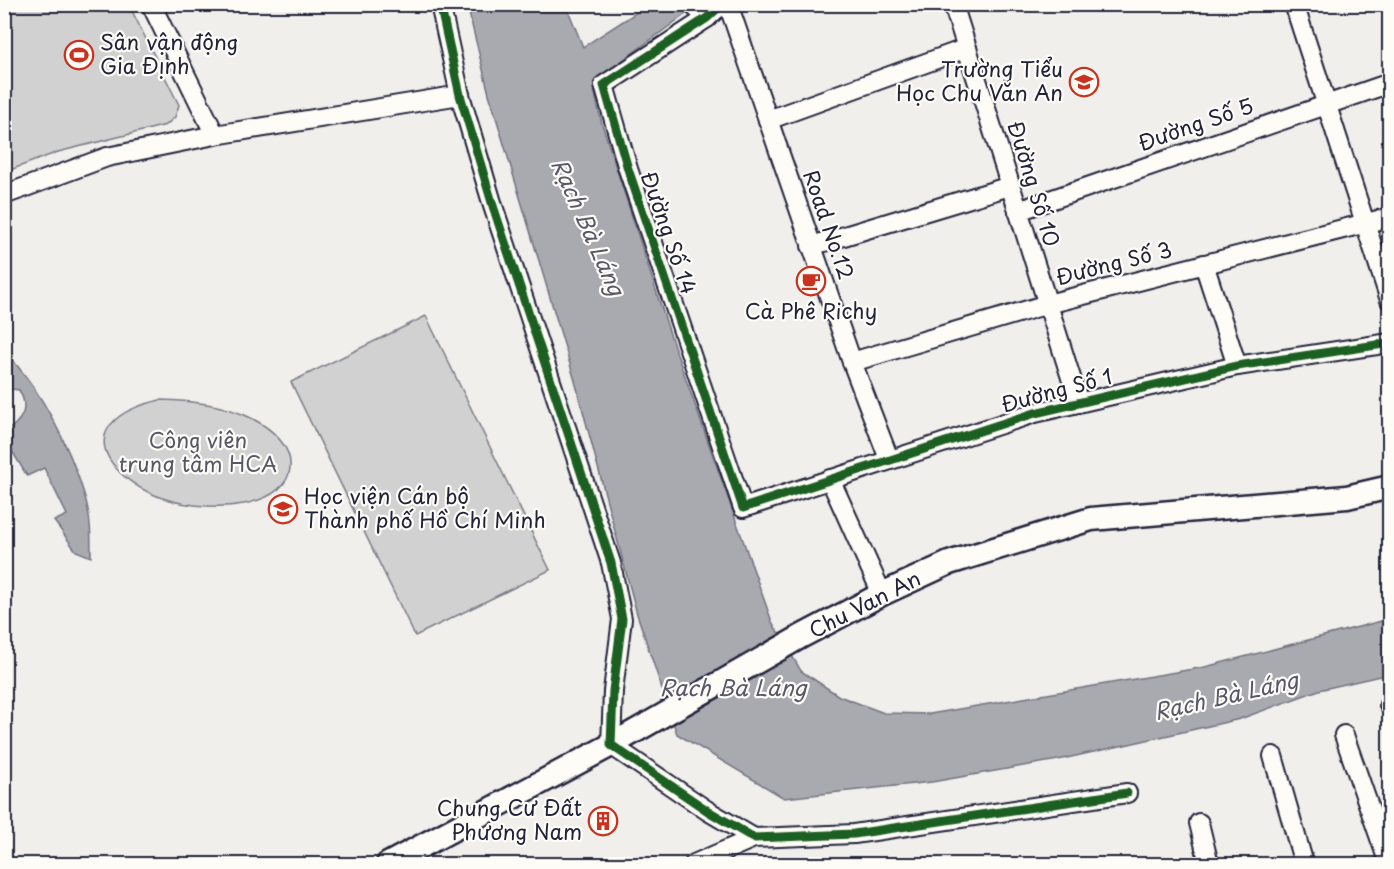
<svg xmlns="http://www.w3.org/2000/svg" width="1394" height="869" font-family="'Playpen Sans',sans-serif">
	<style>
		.green { fill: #d2d1d1; stroke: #7a7a86; stroke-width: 1.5 }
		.water { fill: #a9a9b0; stroke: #737381; stroke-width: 1.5 }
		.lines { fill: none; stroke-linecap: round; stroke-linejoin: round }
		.minor-casing { stroke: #22223b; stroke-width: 22 }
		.tertiary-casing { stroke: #22223b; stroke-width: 27 }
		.minor { stroke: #fdfcf7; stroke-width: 18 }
		.tertiary { stroke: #fdfcf7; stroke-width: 22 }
		.cycleway-casing { stroke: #fdfcf7; stroke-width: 13 }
		.cycleway { stroke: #1b5e20; stroke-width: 9 }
		.labels { text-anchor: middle; stroke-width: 4.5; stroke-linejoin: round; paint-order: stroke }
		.poi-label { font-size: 21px; fill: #22223b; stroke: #fdfcf7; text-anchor: start }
		.street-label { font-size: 21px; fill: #22223b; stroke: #fdfcf7 }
		.park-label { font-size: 21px; fill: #575768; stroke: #fdfcf7 }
		.water-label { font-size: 22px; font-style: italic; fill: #58586a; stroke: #fdfcf7 }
	</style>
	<rect width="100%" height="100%" fill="#f0efec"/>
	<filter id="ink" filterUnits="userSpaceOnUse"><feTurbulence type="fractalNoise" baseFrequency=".0167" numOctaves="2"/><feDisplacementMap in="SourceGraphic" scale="12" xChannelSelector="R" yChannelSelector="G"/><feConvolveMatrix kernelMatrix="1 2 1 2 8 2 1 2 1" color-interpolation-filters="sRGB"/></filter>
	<g filter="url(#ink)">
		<g class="green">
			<path d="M4,5H129L179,105L175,117L166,125L58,152L5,172Z"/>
			<path d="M426,316L550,570L415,636L291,382Z"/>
			<path d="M160,400C193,401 224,404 253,419C303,445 305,492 244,504C215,509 177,506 150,493C125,482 85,448 115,420C127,409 144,404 160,400Z"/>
		</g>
		<g class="water">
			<path d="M467,5H566L583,47L648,5H698L596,80L594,90L602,124L672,340L772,622L801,671L839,696L884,713L930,714L1205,667L1389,619V674L1319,690L1240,719L1058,760L932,782L784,798L677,734L637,614L575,381L489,94Z"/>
			<path d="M5,352C41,389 70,447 85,497C91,517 91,538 91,557L76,551L54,521L67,515L44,468L27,476L5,439V432C22,421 30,409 19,390L5,388Z"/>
		</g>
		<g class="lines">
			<g class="minor-casing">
				<g id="minor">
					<path d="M151,4L215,135"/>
					<path d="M440,4L460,95L493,206L611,563L622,619L613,691L611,745L708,811L754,838L854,834L1127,793"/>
					<path d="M692,4L707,18"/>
					<path d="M722,4L707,18L604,85L628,169L743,508L1035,413L1237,366L1390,343"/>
					<path d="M728,4L852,362L889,459"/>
					<path d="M953,4L1079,403"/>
					<path d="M1294,4L1390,300"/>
					<path d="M768,120L967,48"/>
					<path d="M4,195L107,157L215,135L460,95"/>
					<path d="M1018,211L1390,83"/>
					<path d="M811,246L1010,186"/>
					<path d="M1204,264L1237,366"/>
					<path d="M852,362L1048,304L1390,217"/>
					<path d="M830,479L882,594"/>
					<path d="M1389,705L1390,706"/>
					<path d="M1344,735L1389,864"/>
					<path d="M1273,756L1304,864"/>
					<path d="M1199,823L1209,864"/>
					<path d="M694,864L754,838"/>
				</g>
			</g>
			<g class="tertiary-casing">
				<path id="tertiary" d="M388,864L611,745L802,636L882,594L949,563L1091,519L1347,497L1390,487"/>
			</g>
			<use href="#minor" class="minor"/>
			<use href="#tertiary" class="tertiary"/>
			<g class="cycleway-casing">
				<g id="cycleway">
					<path d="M440,4L460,95L493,206L611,563L622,619L613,691L611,745L708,811L754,838L854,834L1127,793"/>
					<path d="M722,4L707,18L604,85L628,169L743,508L1035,413L1237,366L1390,343"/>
				</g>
			</g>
			<use href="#cycleway" class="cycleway"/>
		</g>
	</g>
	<defs>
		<g id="stadium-ring" transform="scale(1.5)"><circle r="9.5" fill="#fdfcf7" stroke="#c8321e" stroke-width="1.5"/><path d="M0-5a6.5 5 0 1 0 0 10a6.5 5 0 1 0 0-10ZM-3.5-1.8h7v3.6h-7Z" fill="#c8321e"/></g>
		<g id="school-ring" transform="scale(1.5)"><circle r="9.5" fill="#fdfcf7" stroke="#c8321e" stroke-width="1.5"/><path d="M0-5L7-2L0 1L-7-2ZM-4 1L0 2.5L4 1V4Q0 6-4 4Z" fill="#c8321e"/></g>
		<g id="cafe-ring" transform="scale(1.5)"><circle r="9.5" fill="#fdfcf7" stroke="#c8321e" stroke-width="1.5"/><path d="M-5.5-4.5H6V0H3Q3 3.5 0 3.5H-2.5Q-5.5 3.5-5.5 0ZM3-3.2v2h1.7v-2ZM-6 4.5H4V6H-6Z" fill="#c8321e"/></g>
		<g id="university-ring" transform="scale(1.5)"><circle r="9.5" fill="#fdfcf7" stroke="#c8321e" stroke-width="1.5"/><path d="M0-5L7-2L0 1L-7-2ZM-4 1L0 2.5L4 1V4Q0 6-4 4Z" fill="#c8321e"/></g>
		<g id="building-ring" transform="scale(1.5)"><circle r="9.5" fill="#fdfcf7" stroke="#c8321e" stroke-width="1.5"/><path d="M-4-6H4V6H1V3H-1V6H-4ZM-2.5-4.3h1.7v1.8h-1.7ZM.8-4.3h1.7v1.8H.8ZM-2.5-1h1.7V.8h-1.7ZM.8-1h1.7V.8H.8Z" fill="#c8321e"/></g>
	</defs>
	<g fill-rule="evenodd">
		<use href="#stadium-ring" x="79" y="55"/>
		<use href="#school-ring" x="1084" y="82"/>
		<use href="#cafe-ring" x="811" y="281"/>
		<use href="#university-ring" x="283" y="509"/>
		<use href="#building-ring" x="603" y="821"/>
	</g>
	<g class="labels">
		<g class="poi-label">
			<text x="100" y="50">Sân vận động<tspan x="100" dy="24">Gia Định</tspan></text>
			<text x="1063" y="77" text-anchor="end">Trường Tiểu<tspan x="1063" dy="24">Học Chu Văn An</tspan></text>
			<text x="811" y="319" text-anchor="middle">Cà Phê Richy</text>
			<text x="304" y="504">Học viện Cán bộ<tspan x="304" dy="24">Thành phố Hồ Chí Minh</tspan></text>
			<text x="582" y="816" text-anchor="end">Chung Cư Đất<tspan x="582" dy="24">Phương Nam</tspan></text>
		</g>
		<g class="street-label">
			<text transform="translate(1196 125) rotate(-19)" y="7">Đường Số 5</text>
			<text transform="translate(1033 184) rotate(73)" y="7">Đường Số 10</text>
			<text transform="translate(828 225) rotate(71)" y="7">Road No.12</text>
			<text transform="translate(668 233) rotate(71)" y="7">Đường Số 14</text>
			<text transform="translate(1114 264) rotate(-14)" y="7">Đường Số 3</text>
			<text transform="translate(1057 391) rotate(-15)" y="7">Đường Số 1</text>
			<text transform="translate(865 605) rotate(-27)" y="7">Chu Van An</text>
		</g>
		<g class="park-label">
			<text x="198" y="448">Công viên<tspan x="198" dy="24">trung tâm HCA</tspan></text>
		</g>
		<g class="water-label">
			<text transform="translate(588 227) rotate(66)" y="8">Rạch Bà Láng</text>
			<text x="733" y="696">Rạch Bà Láng</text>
			<text transform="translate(1226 696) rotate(-13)" y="8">Rạch Bà Láng</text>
		</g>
	</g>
	<rect width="1394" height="869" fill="none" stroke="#fdfcf7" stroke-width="24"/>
	<rect x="12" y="12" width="1370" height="845" fill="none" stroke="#22223b" stroke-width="2" filter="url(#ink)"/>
</svg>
